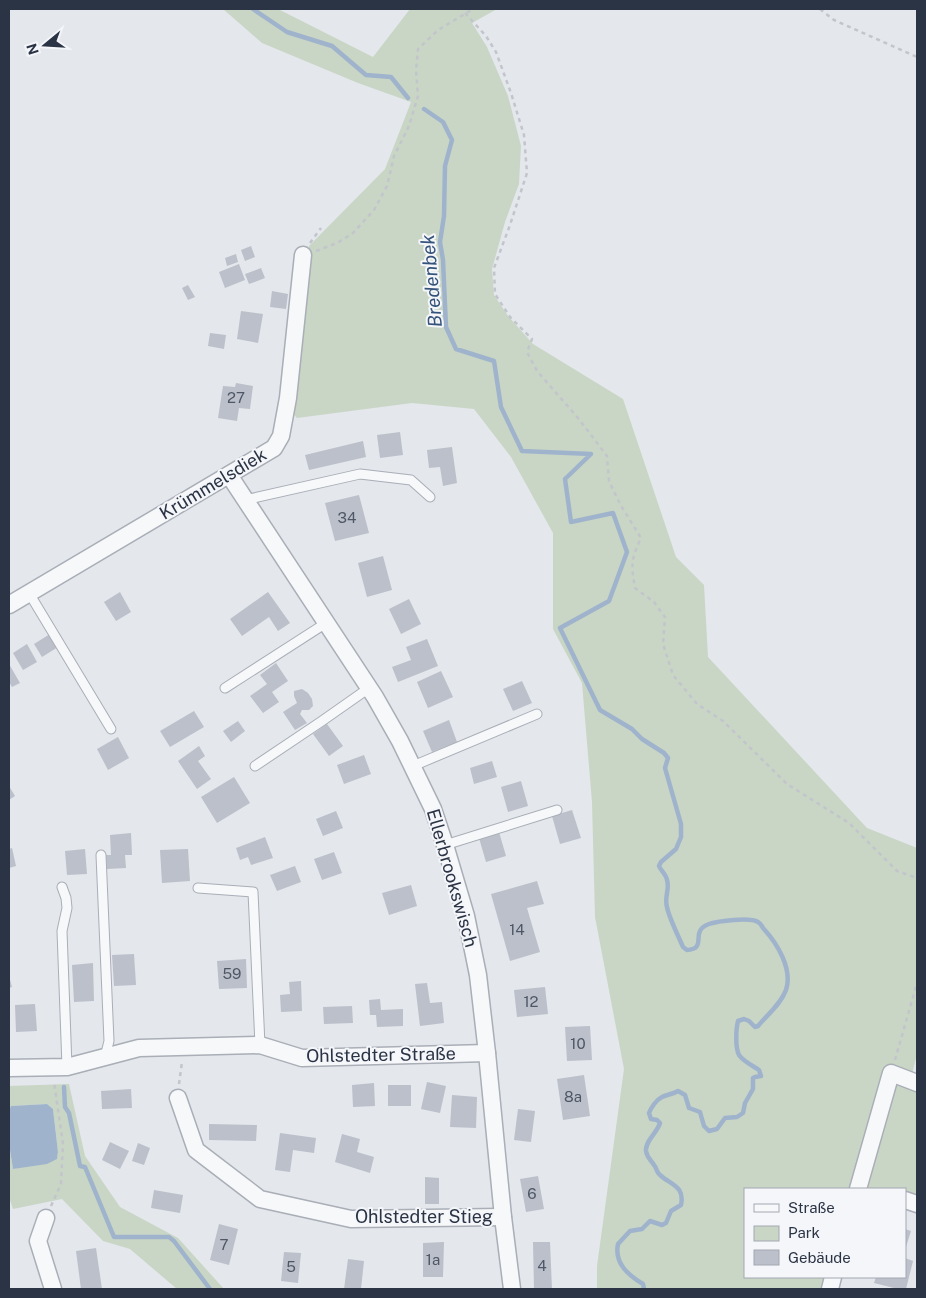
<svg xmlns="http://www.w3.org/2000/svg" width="926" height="1298" font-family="'Public Sans',sans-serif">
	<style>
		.green { fill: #c9d6c5 }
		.water { fill: #9fb4cc }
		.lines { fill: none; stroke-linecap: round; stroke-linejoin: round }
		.stream { stroke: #9fb4cc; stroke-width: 4.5 }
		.building { fill: #bbc0ca }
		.lane-casing { stroke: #a9aeb7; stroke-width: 11 }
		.street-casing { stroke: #a9aeb7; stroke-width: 19 }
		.path { stroke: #c2c5cb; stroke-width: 2.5; stroke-dasharray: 4 4; stroke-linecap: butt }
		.lane { stroke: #f7f8fa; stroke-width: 9 }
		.street { stroke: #f7f8fa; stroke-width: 16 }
		.labels { text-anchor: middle; stroke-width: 4; stroke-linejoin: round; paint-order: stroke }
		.number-label { font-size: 15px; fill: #4f5766 }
		.street-label { font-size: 18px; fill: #2b3445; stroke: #f4f6f9 }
		.water-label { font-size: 19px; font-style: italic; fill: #34527a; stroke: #f4f6f9 }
	</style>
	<rect width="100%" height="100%" fill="#e4e7ec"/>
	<g class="green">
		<path d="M223,9H278L373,57L410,9H497L472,23L487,47L508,96L521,146L519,184L505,222L492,269L494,295L508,316L533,344L623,399L676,557L704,585L708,657L867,828L917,848V1054L912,1074L917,1076V1203L905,1200V1189H745V1277H833L830,1289H597V1266L624,1069L595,917L592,802L582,683L553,629V533L511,457L474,409L412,403L297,418L290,410L309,246L385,169L411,102L358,83L262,43Z"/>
		<path d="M69,1084L85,1156L120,1207L178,1238L224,1289H177L130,1249L103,1241L62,1199L13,1209L9,1197V1144L13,1169L57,1159L58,1152L53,1109L47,1104L12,1106L9,1111V1086Z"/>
	</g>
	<path class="water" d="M47,1104L53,1109L58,1152L57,1159L47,1164L13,1169L9,1144V1111L11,1106Z"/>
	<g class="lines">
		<g class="stream">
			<path d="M253,9L287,32L332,46L366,75L391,77L408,98"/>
			<path d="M424,109L443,122L452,140L445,166L444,216L440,242L443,260L446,327L456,349L494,361L501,407L522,451L591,454L565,479L571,522L613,513L627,552L609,601L560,628L600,710L632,729L642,739L664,753L668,758L665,768L681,824V837L676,849L661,862L659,866C661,871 666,874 667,880C670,889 664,897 667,907C669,918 678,935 683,947L687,950C688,950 694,949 695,948C703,943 692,930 709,924C718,921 750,917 758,922C760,923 762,926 763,928C777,943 793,969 786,990C781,1004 767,1015 758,1026L755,1027L749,1021L744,1019L738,1021C736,1029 735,1047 739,1055C743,1061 753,1066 759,1070L761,1076L755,1077L753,1078V1089L745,1103L743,1113L737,1117L725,1118L717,1129L709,1131L704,1126L700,1112L689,1108L685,1095L678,1091C673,1094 666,1095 662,1097C656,1100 651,1108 649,1113L651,1119L657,1120L660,1123C657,1133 645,1141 646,1151C647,1158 651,1160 654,1165C657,1168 656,1172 660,1175C671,1185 685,1186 681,1205L671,1211L666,1223L662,1225L650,1221L642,1229L630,1231L618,1244C614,1263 628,1275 643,1284L644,1289"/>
			<path d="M64,1087L65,1107L69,1113L80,1166L85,1167L114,1237H169L174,1241L210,1289"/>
		</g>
	</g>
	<g class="building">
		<path d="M251,246L255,257L245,261L241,250Z"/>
		<path d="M236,254L238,262L227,266L225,258Z"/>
		<path d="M239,264L245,280L225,288L219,272Z"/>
		<path d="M261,268L265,278L249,284L245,274Z"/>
		<path d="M188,285L195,297L188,300L182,288Z"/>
		<path d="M272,291L288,294L286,309L270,307Z"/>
		<path d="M241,311L263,314L258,343L237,339Z"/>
		<path d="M210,333L226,335L224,349L208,346Z"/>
		<path d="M236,383L253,386L250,409L239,408L237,421L218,418L223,386L235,387Z"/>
		<path d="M400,432L403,455L380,458L377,435Z"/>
		<path d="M363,441L366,457L309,470L305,455Z"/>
		<path d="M452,447L457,483L443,486L440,467L429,468L427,450Z"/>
		<path d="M359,495L369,533L335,541L325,503Z"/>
		<path d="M383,556L392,590L367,597L358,563Z"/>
		<path d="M120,592L131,612L116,621L104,602Z"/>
		<path d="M268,592L290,623L278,631L269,617L242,636L230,619Z"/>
		<path d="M409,599L421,624L401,634L389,609Z"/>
		<path d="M50,634L58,647L42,657L34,644Z"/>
		<path d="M427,639L438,666L398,682L392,667L411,660L406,647Z"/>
		<path d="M27,644L37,662L23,670L13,653Z"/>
		<path d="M276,663L288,681L272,692L279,702L263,713L250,696L267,684L260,675Z"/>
		<path d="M9,664L20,683L12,687L9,682Z"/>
		<path d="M441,671L453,697L428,708L417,682Z"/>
		<path d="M522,681L532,703L513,711L503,689Z"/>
		<path d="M302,689L308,693L312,699L313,706L309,710H302L300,714L307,723L295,730L283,712L297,703L294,696V691Z"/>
		<path d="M194,711L204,727L170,747L160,731Z"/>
		<path d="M449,720L457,742L432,752L423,731Z"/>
		<path d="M238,721L245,731L231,742L223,731Z"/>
		<path d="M327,724L343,746L329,756L313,734Z"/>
		<path d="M118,737L129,758L108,770L97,749Z"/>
		<path d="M199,746L205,756L198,761L211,779L197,789L178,761Z"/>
		<path d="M364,755L371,774L344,784L337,765Z"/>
		<path d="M492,761L497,777L474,784L470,768Z"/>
		<path d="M234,777L250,803L217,823L201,797Z"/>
		<path d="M521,781L528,806L508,812L501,787Z"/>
		<path d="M9,786L15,796L9,800Z"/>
		<path d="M572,810L581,838L560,844L552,816Z"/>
		<path d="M336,811L343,828L323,836L316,819Z"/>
		<path d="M499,832L506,856L486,862L479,838Z"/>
		<path d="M131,833L132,855H125L126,868L107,869L106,855H111L110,835Z"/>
		<path d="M265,837L273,858L251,865L248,857L240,860L236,848Z"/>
		<path d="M12,848L16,866L9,868V849Z"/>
		<path d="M85,849L87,874L67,875L65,851Z"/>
		<path d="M188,849L190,881L162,883L160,850Z"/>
		<path d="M334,852L342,873L322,880L314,859Z"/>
		<path d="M295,866L301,882L277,891L270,875Z"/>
		<path d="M537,881L544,904L527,908L540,952L510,961L491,894Z"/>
		<path d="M411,885L417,906L389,915L382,893Z"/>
		<path d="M134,954L136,985L114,986L112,955Z"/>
		<path d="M246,959L247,988L219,989L217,961Z"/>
		<path d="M93,963L94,1001L74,1002L72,965Z"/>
		<path d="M9,976L12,987L9,988Z"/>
		<path d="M301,981L302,1011L281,1012L280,995L290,994L289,982Z"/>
		<path d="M427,983L430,1003L442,1002L444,1023L420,1026L415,984Z"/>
		<path d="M545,987L548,1014L517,1017L514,990Z"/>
		<path d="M380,999L381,1010L403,1009V1026L377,1027L376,1015H370L369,1000Z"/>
		<path d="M35,1004L37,1031L16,1032L15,1005Z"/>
		<path d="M352,1006L353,1023L324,1024L323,1007Z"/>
		<path d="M590,1026L592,1060L567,1061L565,1027Z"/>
		<path d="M584,1075L590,1116L563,1120L557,1079Z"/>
		<path d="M427,1082L446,1086L440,1113L421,1109Z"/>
		<path d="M374,1083L375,1106L353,1107L352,1085Z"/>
		<rect x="388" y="1085" width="23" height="21"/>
		<path d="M131,1089L132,1108L102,1109L101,1091Z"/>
		<path d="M452,1095L477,1097L476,1128L450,1127Z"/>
		<path d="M518,1109L535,1111L531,1142L514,1140Z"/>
		<path d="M209,1124L257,1125L256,1141L209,1140Z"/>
		<path d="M280,1133L316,1138L314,1153L293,1150L290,1172L275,1170Z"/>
		<path d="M342,1134L360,1139L357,1152L374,1157L370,1173L335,1162Z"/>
		<path d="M110,1142L129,1151L120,1169L102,1160Z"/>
		<path d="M138,1143L150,1148L144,1165L132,1161Z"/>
		<path d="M538,1176L544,1209L526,1212L520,1179Z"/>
		<path d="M425,1177L439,1178V1204H425Z"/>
		<path d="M154,1190L183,1195L180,1213L151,1208Z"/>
		<path d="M219,1224L238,1229L229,1265L210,1260Z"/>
		<path d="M905,1229L911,1231L905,1250Z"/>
		<path d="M444,1242L443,1277H423V1243Z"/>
		<path d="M533,1242H550L552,1289H534Z"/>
		<path d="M96,1248L102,1289H81L76,1251Z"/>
		<path d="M284,1252L301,1253L298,1283L281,1281Z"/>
		<path d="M905,1258L913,1261L906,1289H898L874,1283L876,1277H905Z"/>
		<path d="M348,1259L364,1261L361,1289H344Z"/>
	</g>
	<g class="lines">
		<g class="lane-casing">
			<g id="lane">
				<path d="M245,500L360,474L411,480L430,497"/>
				<path d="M29,593L111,729"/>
				<path d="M225,688L326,623"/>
				<path d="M255,766L322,721L369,688"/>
				<path d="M413,766L537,714"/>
				<path d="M445,845L557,810"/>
				<path d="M101,855L109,1041L105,1057"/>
				<path d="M62,887L66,898L67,908L62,931L67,1067"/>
				<path d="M198,888L253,892L260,1045"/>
			</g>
		</g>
		<g class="street-casing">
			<g id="street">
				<path d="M229,475L375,697L400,741L433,809L445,845L466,916L478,975L487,1053L503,1217L512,1289"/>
				<path d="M9,605L274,448L281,436L288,398L303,255"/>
				<path d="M9,1068L67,1067L139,1048L260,1045L302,1058L487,1053"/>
				<path d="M178,1098L196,1150L260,1199L351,1219L503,1217"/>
				<path d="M858,1189L891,1073L917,1083"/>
				<path d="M905,1200L917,1204"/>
				<path d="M46,1218L38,1241L53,1289"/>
				<path d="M830,1289L833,1277"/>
			</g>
		</g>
		<g class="path">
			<path d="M820,9L834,20L917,57"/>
			<path d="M465,13L486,36L496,52L511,93L524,135L527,173L510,225L494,268L495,294L510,317L532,339L527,352L537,371L578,418L607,456L609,481L620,504L641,538C631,559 631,565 635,588L654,602L665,617L663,644L673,675L697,704L723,721L787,784L849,823L897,871L917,878"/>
			<path d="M310,243L321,228"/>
			<path d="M316,251L337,243L352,234L374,210L387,186L394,156L409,126L418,96L416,70L418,49L438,30L473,9"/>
			<path d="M895,1060L917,983"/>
			<path d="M179,1084L182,1062"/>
			<path d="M51,1206L61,1184L63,1144L54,1082"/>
		</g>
		<use href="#lane" class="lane"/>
		<use href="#street" class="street"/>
	</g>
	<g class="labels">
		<g class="number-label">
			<text x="236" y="403">27</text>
			<text x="347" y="523">34</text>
			<text x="517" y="935">14</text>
			<text x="232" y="979">59</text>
			<text x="531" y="1007">12</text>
			<text x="578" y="1049">10</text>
			<text x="573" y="1102">8a</text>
			<text x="532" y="1199">6</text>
			<text x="224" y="1250">7</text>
			<text x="433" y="1265">1a</text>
			<text x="542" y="1271">4</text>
			<text x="291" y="1272">5</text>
		</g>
		<g class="street-label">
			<text transform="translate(213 484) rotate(-31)" y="6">Krümmelsdiek</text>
			<text transform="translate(452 878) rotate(74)" y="6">Ellerbrookswisch</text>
			<text transform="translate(381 1055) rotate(-1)" y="6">Ohlstedter Straße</text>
			<text x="424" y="1223">Ohlstedter Stieg</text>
		</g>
		<g class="water-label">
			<text transform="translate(431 281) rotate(-95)" y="7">Bredenbek</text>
		</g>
	</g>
	<rect width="926" height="1298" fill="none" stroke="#2b3445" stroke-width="20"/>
	<rect x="744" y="1188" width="162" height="90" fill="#f4f6f9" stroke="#a4a8b1"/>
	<rect x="754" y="1204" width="25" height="8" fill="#f7f8fa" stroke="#a4a8b1"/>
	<text x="788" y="1213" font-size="15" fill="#2b3445">Straße</text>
	<rect x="754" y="1226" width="25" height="15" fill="#c9d6c5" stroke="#a4a8b1"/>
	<text x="788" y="1238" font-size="15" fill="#2b3445">Park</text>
	<rect x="754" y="1250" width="25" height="15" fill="#bbc0ca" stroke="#a4a8b1"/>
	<text x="788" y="1263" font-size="15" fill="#2b3445">Gebäude</text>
	<g transform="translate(45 45) rotate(252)" stroke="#f4f6f9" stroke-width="4" paint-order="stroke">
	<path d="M0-4L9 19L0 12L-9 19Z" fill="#2b3445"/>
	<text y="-8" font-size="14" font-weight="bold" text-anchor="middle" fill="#2b3445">N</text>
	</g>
</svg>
